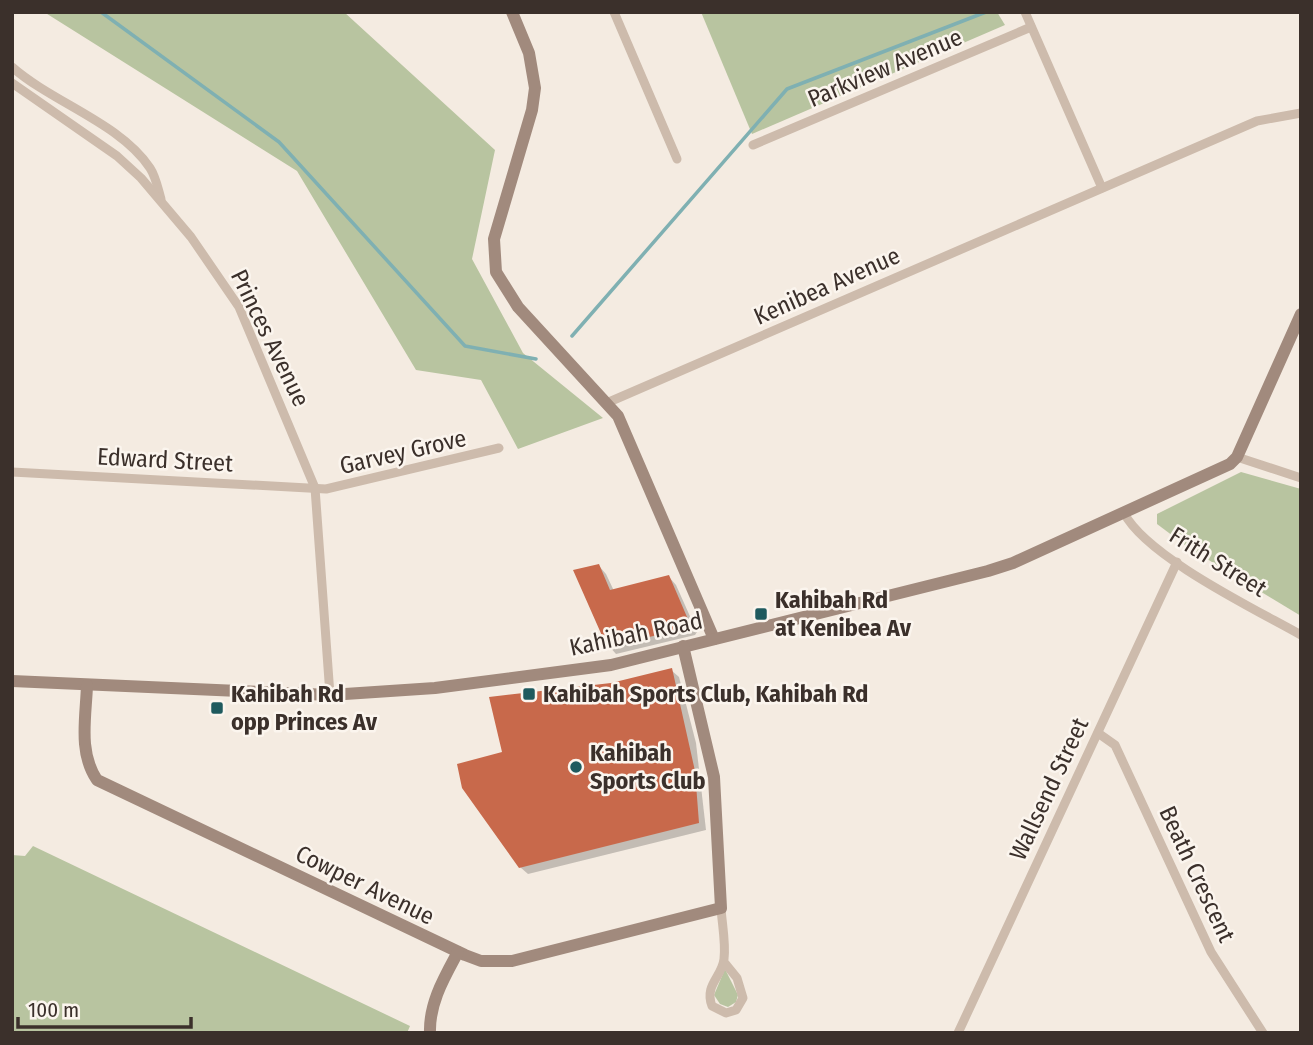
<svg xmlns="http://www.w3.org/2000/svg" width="1313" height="1045" font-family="'Fira Sans Condensed',sans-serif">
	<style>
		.green { fill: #b8c4a0 }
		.shadow { fill: #0003 }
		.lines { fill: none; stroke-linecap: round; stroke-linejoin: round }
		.stream { stroke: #7fb0b2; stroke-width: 3.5 }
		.building { fill: #c8694b }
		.street { stroke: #cdbbac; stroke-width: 9 }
		.secondary { stroke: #a18a7d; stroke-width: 12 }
		.poi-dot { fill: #1f5a5e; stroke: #fbf5ee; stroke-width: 2.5 }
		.labels { text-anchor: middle; stroke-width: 5; stroke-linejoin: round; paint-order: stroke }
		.street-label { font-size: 24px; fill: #3b302b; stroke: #fbf5ee }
		.poi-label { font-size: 24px; font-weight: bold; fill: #3b302b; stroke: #fbf5ee; text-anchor: start }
	</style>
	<rect width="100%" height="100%" fill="#f4ebe1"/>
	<g class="green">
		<path d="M44,12H344L495,150L472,259L523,353L603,418L518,449L481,380L416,370L297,171Z"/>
		<path d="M701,12H997L1005,25L752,134Z"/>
		<path d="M1241,472L1301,489V616L1189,548L1157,524V514Z"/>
		<path d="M33,846L410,1026L407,1033H12V855L25,856Z"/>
		<path d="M725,969L738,995L736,1002L728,1007L720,1004L714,995Z"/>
	</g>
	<g class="shadow">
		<path d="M599,566L606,574L614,591L669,577L676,585L697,632L695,635L616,654L609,646Z"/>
		<path d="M671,670L679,677L696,743L706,830L528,874L520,867L505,753L611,685Z"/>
	</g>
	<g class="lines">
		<g class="stream">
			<path d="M101,12L279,142L465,346L536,359"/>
			<path d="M572,336L787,89L986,12"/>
		</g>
	</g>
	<g class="building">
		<path d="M599,564L610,590L669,575L690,624L687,628L607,647L573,570Z"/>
		<path d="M672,668L695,771L699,823L519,868L462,788L457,764L502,752L489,697L611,683Z"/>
	</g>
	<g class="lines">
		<g class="street">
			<path d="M614,12L677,159"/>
			<path d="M1025,12L1102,188"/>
			<path d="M12,67C53,103 120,123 150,168C156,177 158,189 161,199"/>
			<path d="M12,83L117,156L141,178L191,237L239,307L315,488L330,695"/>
			<path d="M753,145L1031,27"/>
			<path d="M609,402L1257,121L1301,113"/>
			<path d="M1237,457L1301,478"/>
			<path d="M12,472L326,489L499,448"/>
			<path d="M1124,513C1147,557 1255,609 1301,635"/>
			<path d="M1098,733L1115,745L1211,952L1263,1033"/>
			<path d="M721,908C722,924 726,943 724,959C722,977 704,985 712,1006L726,1013L736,1010L743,998L737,978L724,962"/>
			<path d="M958,1033L1177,562"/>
		</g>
		<g class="secondary">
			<path d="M512,12L529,53L535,88L532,110L494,239L496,272L518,307L618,416L714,639"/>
			<path d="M12,681L330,695L435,688L611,665L988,571L1013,563L1230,464L1237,457L1301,314"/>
			<path d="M87,685C86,717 78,752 97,780L465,955L481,961H512L721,908L714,777L683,646"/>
			<path d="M430,1033C429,1003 444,978 458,952"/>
		</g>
	</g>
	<g class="poi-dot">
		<rect x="754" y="607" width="14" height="14" rx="3.5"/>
		<rect x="522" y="687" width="14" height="14" rx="3.5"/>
		<rect x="210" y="701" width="14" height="14" rx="3.5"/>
		<circle cx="576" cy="767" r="7"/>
	</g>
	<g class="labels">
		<g class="street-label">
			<text transform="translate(885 68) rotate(-23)" y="8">Parkview Avenue</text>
			<text transform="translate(827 286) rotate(-24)" y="8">Kenibea Avenue</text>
			<text transform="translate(270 338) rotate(64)" y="8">Princes Avenue</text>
			<text transform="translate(403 452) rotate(-13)" y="8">Garvey Grove</text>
			<text transform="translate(165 460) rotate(3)" y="8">Edward Street</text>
			<text transform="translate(1218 562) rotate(32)" y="8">Frith Street</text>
			<text transform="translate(636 634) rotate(-12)" y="8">Kahibah Road</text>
			<text transform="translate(1049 789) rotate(-65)" y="8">Wallsend Street</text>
			<text transform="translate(1197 874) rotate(65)" y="8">Beath Crescent</text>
			<text transform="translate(365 885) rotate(26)" y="8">Cowper Avenue</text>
		</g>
		<g class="poi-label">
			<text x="775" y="608">Kahibah Rd<tspan x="775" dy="28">at Kenibea Av</tspan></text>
			<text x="231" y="702">Kahibah Rd<tspan x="231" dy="28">opp Princes Av</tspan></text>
			<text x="543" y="702">Kahibah Sports Club, Kahibah Rd</text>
			<text x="590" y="761">Kahibah<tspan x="590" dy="28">Sports Club</tspan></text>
		</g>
	</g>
	<rect width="1313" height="1045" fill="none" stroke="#3b302b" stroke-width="28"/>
	<path d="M18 1017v10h173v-10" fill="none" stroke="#3b302b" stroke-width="3.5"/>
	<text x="28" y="1017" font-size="21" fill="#3b302b" stroke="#fbf5ee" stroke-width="5" paint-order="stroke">100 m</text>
</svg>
